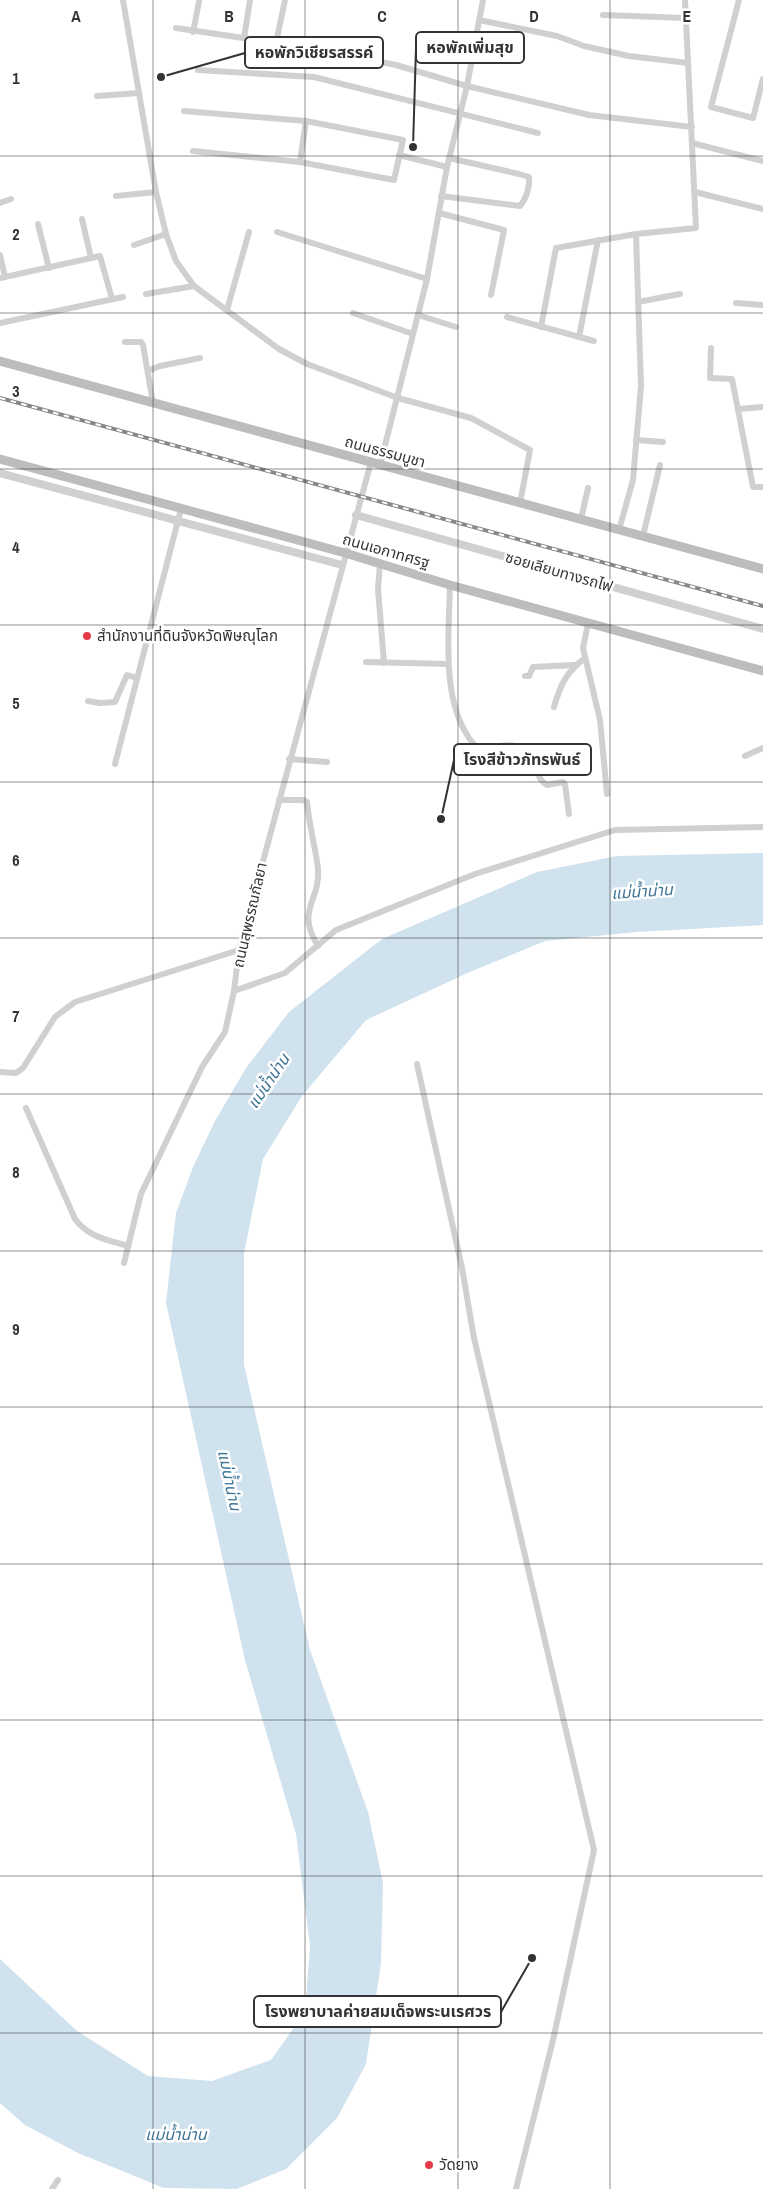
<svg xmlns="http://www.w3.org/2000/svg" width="763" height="2189" font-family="'Archivo Narrow','Noto Sans Thai',sans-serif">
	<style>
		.water { fill: #cfe2ee }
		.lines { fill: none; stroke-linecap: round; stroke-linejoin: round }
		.minor { stroke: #d0d0d0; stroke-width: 6 }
		.tertiary { stroke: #d0d0d0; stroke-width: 8 }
		.secondary { stroke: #bdbdbd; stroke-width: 9 }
		.rail-casing { stroke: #888; stroke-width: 4 }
		.rail { stroke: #fff; stroke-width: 2; stroke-dasharray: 5.5; stroke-linecap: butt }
		.grid { fill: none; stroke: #333; stroke-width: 1; stroke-opacity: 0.55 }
		.poi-dot { fill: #e63946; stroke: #fff; stroke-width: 2 }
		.labels { text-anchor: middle; stroke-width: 5; stroke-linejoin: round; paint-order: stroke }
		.street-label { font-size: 15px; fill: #333; stroke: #fff }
		.poi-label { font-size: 15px; fill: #333; stroke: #fff; text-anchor: start }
		.water-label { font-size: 16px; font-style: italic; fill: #3f7597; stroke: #fff }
		.grid-label { font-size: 16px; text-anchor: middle; font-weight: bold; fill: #333; stroke: #fff; stroke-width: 5; stroke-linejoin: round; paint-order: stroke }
		.leader { fill: none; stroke: #333; stroke-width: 2 }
		.callout-dot { fill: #333; stroke: #fff; stroke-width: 2 }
		.callout { fill: #fff; stroke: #333; stroke-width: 2 }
		.callout-label { font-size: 16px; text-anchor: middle; font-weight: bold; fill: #333 }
	</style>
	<rect width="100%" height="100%" fill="#fff"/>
	<path class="water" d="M763,853V925L637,932L545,941L472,971L366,1020L302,1096L263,1159L244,1253V1365L310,1650L368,1812L383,1883L381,1963L366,2064L337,2118L286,2169L237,2189L164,2188L78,2153L25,2125L0,2103V1959L77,2031L148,2076L212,2081L271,2060L305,2012L310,1946L296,1834L245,1660L166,1303L176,1213L193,1167L215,1121L246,1068L289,1012L382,939L537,872L617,856Z"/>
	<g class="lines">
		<g class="minor">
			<path d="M123,0L156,192L166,234L176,261L194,286L279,349L307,364L398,398L471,418L530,450L520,503"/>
			<path d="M739,0L711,107L753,118L763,79"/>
			<path d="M603,15L686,18"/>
			<path d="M479,20L557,36L584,46L629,56L688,63"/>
			<path d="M176,28L311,48L396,65L467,86L589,115L692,127"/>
			<path d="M193,32L199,2"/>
			<path d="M244,38L250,0"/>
			<path d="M276,43L285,0"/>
			<path d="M198,70L314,77L538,133"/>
			<path d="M97,96L139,93"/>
			<path d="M184,111L306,121L403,140L394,180L300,162L193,151"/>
			<path d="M692,143L763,161"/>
			<path d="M399,155L447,167"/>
			<path d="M300,162L306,121"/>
			<path d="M695,192L763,209"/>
			<path d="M116,196L156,192"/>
			<path d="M441,196L520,206C526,199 530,187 529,177L519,174L449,158"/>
			<path d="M0,203L11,199"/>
			<path d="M439,213L504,230L491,295"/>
			<path d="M82,219L91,258"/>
			<path d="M38,224L49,268"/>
			<path d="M277,232L427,279"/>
			<path d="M134,245L166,234"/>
			<path d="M0,255L5,277"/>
			<path d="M0,278L100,256L112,299"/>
			<path d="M146,294L194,286"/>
			<path d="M638,302L680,294"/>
			<path d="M736,303L763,305"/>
			<path d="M227,310L249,232"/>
			<path d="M353,313L413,334"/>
			<path d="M418,315L456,327"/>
			<path d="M507,317L594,341"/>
			<path d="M0,323L123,297"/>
			<path d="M541,327L556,248L636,234"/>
			<path d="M579,337L598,240"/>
			<path d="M125,342H141L143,345L153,403"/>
			<path d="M711,348L710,378L732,379L753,487H763"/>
			<path d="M148,371L160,366L200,358"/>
			<path d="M738,409L763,407"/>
			<path d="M636,440L663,442"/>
			<path d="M380,465L427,279L447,167L467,86L483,0"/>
			<path d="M581,519L588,488"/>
			<path d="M619,530L633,480L641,386L636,234L696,228L685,0"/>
			<path d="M643,536L660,465"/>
			<path d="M380,564L378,589L384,663"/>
			<path d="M450,585C449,635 439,711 479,750C509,745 520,737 536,769C539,776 540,781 547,785L563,782L565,784L569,814"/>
			<path d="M588,623L583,648L600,720L607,794"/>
			<path d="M366,662L448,664"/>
			<path d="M525,676H529L533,667L575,665"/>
			<path d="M88,701L100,703L115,702L127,675L137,678"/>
			<path d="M554,707C560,686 566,672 585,658"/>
			<path d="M745,756L763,748"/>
			<path d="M289,759L327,762"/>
			<path d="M115,764L181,509"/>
			<path d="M279,800H303L307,802C309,825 315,846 318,868C321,901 295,909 318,946"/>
			<path d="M234,991L285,973L336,930L475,874L615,830L763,827"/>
			<path d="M417,1064L462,1268L474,1338L594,1850L553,2040L516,2189"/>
			<path d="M0,1072L16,1073L23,1068L55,1017L75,1002L239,950"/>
			<path d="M26,1108L75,1219C88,1237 108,1240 128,1246"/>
			<path d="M124,1263L141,1194L202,1067L225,1032L234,991L239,950L371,462"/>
			<path d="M52,2189L58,2180"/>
		</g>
		<g class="tertiary">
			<path d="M0,473L342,565"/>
			<path d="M356,515L763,629"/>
		</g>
		<g class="secondary">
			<path d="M0,361L763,569"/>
			<path d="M0,459L345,553L450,585L763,671"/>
		</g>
		<g class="rail-casing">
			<path id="rail" d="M0,398L763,606"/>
		</g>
		<use href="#rail" class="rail"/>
	</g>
	<path class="grid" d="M153,0V2189M305,0V2189M458,0V2189M610,0V2189M0,156H763M0,313H763M0,469H763M0,625H763M0,782H763M0,938H763M0,1094H763M0,1251H763M0,1407H763M0,1564H763M0,1720H763M0,1876H763M0,2033H763"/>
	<g class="poi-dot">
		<circle cx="87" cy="636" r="5"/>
		<circle cx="429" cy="2165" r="5"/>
	</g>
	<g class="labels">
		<g class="street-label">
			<text transform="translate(385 452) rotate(15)" y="5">ถนนธรรมบูชา</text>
			<text transform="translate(386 551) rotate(16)" y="5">ถนนเอกาทศรฐ</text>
			<text transform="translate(559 572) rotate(16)" y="5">ซอยเลียบทางรถไฟ</text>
			<text transform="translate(250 915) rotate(-77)" y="5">ถนนสุพรรณกัลยา</text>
		</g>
		<g class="poi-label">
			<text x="97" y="641">สำนักงานที่ดินจังหวัดพิษณุโลก</text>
			<text x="439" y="2170">วัดยาง</text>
		</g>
		<g class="water-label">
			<text transform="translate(642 891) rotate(-4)" y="6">แม่น้ำน่าน</text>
			<text transform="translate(268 1081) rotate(-56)" y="6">แม่น้ำน่าน</text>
			<text transform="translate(230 1480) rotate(78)" y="6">แม่น้ำน่าน</text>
			<text x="176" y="2140">แม่น้ำน่าน</text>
		</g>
	</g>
	<g class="grid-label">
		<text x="76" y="22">A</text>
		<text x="229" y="22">B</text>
		<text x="382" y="22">C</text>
		<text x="534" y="22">D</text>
		<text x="687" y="22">E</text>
		<text x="16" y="84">1</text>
		<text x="16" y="240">2</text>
		<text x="16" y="397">3</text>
		<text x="16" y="553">4</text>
		<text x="16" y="709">5</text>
		<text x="16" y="866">6</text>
		<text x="16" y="1022">7</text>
		<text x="16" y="1178">8</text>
		<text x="16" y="1335">9</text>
	</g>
	<path class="leader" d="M413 147L416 48M161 77L245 53M441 819L454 760M532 1958L501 2012"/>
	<g class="callout-dot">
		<circle cx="413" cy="147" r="5"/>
		<circle cx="161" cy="77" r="5"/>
		<circle cx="441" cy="819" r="5"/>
		<circle cx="532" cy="1958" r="5"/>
	</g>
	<g class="callout">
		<rect x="416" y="32" width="108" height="31" rx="5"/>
		<rect x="245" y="37" width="138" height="31" rx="5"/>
		<rect x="454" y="744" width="137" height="31" rx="5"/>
		<rect x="254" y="1996" width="247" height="31" rx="5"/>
	</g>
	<g class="callout-label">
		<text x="470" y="53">หอพักเพิ่มสุข</text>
		<text x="314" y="58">หอพักวิเชียรสรรค์</text>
		<text x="522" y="765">โรงสีข้าวภัทรพันธ์</text>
		<text x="378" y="2017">โรงพยาบาลค่ายสมเด็จพระนเรศวร</text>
	</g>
</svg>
